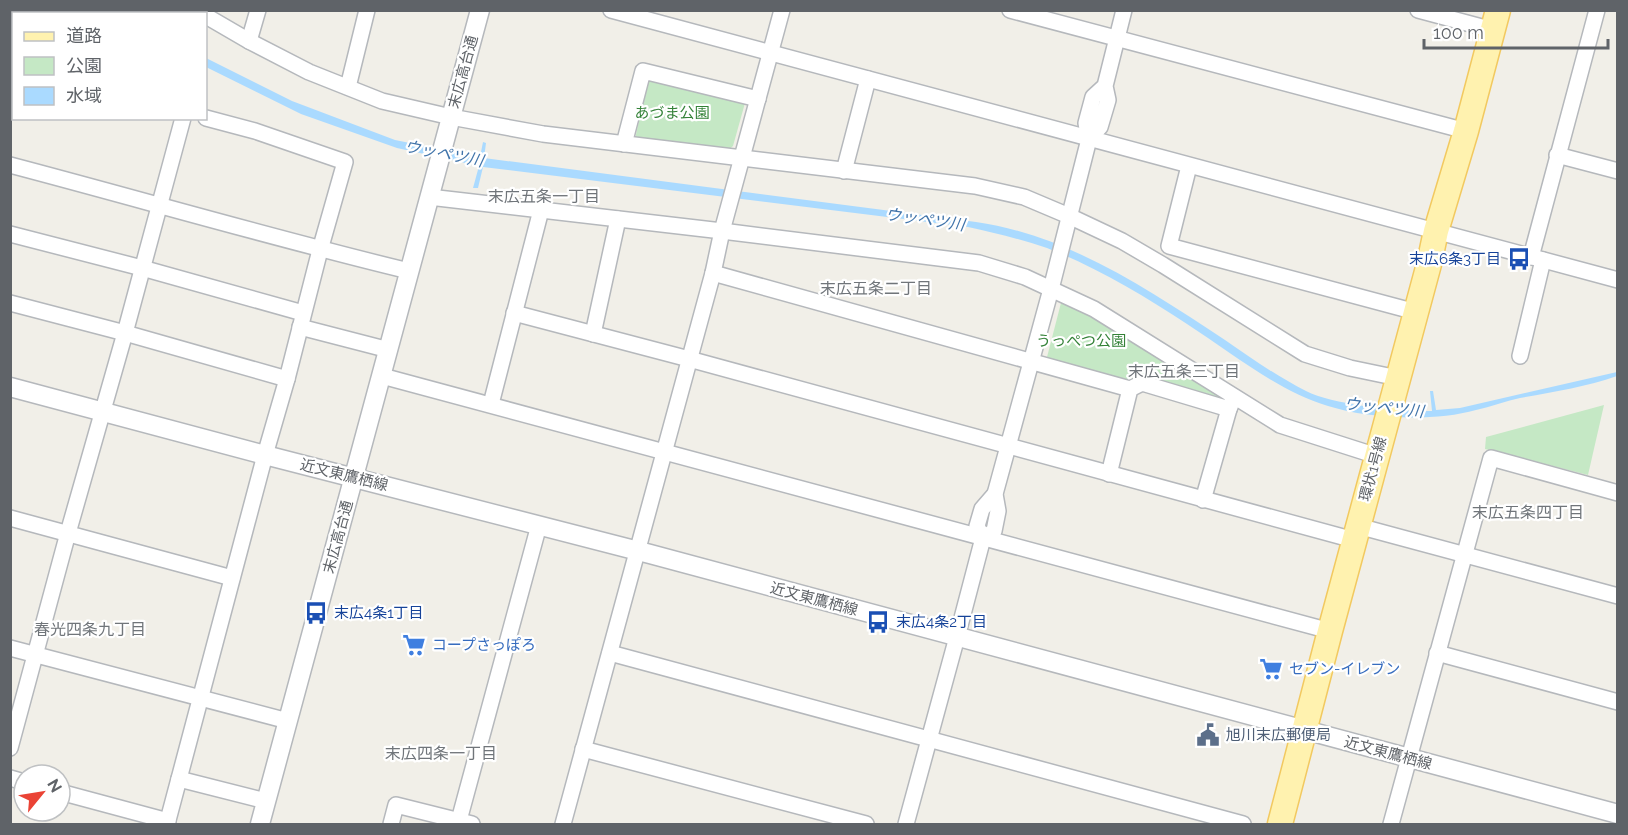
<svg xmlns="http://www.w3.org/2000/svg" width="1628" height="835" font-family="Raleway,'Noto Sans JP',sans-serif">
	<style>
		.green { fill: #c5e8c5 }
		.water { fill: #aadaff }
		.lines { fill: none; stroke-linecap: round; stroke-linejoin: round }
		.minor-casing { stroke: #b5b8bc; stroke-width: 18 }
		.tertiary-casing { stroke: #b5b8bc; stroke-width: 21 }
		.primary-casing { stroke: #f2c960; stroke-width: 27 }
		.minor { stroke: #fff; stroke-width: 15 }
		.tertiary { stroke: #fff; stroke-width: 18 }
		.primary { stroke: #fff2af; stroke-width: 24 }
		.labels { text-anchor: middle; stroke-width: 4.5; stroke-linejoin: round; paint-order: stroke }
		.street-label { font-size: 15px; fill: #5f6368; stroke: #fff }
		.park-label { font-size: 15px; fill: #348238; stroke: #fff }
		.transit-label { font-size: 15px; fill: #164399; stroke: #fff; text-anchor: start }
		.shop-label { font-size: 15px; fill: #366cbe; stroke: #fff; text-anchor: start }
		.service-label { font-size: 15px; fill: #4e5e75; stroke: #fff; text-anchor: start }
		.water-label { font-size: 16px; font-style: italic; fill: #4174aa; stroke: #fff }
		.neighbourhood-label { font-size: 16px; fill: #70757a; stroke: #fff }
	</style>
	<rect width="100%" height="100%" fill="#f1efe8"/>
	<g class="green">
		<path d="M653,77L745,103L733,146L727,151L635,139L648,80Z"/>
		<path d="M1062,299L1096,316L1225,396L1222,401L1145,376L1121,383L1046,361Z"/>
		<path d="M1604,405L1588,475L1485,449L1486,437Z"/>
	</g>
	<path class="water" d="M206,58L292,101L395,140L480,157L483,142L486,143L484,158L976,222C1068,235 1149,290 1225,340C1251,358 1278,377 1306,391C1334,405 1401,412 1432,411L1430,391H1433L1436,410L1460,408L1617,372V376C1586,387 1553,392 1520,398C1505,401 1491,407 1476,410C1434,422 1369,419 1328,406C1276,390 1232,353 1187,324C1143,295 1096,267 1047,248C1021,239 994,233 968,227L483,167L478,188H473L479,166L397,148L301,114L206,67Z"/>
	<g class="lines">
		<g class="minor-casing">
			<g id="minor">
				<path d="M611,10L1618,280"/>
				<path d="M1010,10L1466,131"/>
				<path d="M1418,10L1493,30"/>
				<path d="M32,14L33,10"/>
				<path d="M206,16L249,41L309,72L382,101L451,117L543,134L975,186L1024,197L1069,216L1122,241L1163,265L1305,354L1350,368L1398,378"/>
				<path d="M249,41L258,10"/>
				<path d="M1105,86L1093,97L1086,123L1089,139L1100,127L1108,100L1105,86L1124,10"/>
				<path d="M348,87L367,10"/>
				<path d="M10,92L14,82"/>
				<path d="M624,144L643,71L758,99"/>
				<path d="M1557,155L1618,171"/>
				<path d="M10,165C143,200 276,239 409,271"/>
				<path d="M1189,166L1169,246L1416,312"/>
				<path d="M844,171L868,79"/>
				<path d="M429,197L722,231L979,263L1025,277L1094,309L1280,425L1377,456"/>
				<path d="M10,234L142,268L303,313"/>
				<path d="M1531,257L1597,10"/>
				<path d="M713,273L1130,389"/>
				<path d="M10,303L125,333L287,379"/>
				<path d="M514,313L689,359L1354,540"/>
				<path d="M300,327L389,350"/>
				<path d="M593,334L618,219"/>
				<path d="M1520,356L1543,260"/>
				<path d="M382,376L1330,631"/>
				<path d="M491,404L541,210"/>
				<path d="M1109,474L1130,389L1142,383L1229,409L1234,397"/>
				<path d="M1203,500L1229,409"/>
				<path d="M10,518L232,578"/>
				<path d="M1358,526L1618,596"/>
				<path d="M983,538L994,531L998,511L995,494L1051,289L1089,139"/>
				<path d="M10,648L288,721"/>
				<path d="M610,653L1243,824"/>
				<path d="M1437,653L1618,702"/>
				<path d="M10,748L68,533L125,333L183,118"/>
				<path d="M583,749L866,824"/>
				<path d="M10,778L24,782"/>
				<path d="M179,779L266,801"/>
				<path d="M60,792L168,821"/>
				<path d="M167,824L265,455L287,379L320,250L345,162L255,131L206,118"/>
				<path d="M391,824L396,805L472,824"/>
				<path d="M458,824L539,525"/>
				<path d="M563,824L713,273L722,231L782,10"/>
				<path d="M906,824L957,637L983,538L977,526L982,509L995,494"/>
				<path d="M1391,824L1491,458L1618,493"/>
			</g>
		</g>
		<g class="tertiary-casing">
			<g id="tertiary">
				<path d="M10,387L265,455L650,554L1618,814"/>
				<path d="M260,824L480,10"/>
			</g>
		</g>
		<g class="primary-casing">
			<path id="primary" d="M1280,824L1330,631L1429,264L1436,231L1466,131L1498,10"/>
		</g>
		<use href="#minor" class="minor"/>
		<use href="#tertiary" class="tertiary"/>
		<use href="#primary" class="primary"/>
	</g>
	<defs>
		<g id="bus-bare" transform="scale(1.8)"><path d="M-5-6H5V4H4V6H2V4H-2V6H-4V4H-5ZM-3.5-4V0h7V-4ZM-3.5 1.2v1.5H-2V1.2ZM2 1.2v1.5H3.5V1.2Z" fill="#1a4fb4" stroke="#fff" stroke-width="2.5" paint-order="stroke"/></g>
		<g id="supermarket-bare" transform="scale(1.8)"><path d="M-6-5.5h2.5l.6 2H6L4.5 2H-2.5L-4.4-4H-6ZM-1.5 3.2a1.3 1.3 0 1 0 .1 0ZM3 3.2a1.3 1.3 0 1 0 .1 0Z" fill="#3f7fe0" stroke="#fff" stroke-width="2.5" paint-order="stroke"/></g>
		<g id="civic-bare" transform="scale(1.8)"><path d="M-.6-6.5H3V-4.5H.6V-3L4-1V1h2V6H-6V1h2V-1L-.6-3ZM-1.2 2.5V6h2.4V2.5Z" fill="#5c6f8a" stroke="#fff" stroke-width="2.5" paint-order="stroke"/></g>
	</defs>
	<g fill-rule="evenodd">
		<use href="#bus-bare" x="1519" y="259"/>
		<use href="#bus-bare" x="316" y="613"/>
		<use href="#bus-bare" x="878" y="622"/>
		<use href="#supermarket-bare" x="414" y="645"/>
		<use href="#supermarket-bare" x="1271" y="669"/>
		<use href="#civic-bare" x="1208" y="735"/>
	</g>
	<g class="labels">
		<g class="street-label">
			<text transform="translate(463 72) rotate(-75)" y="5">末広高台通</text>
			<text transform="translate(1373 469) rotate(-75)" y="5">環状1号線</text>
			<text transform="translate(344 475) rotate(14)" y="5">近文東鷹栖線</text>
			<text transform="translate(338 537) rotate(-75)" y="5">末広高台通</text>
			<text transform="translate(814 599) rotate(15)" y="5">近文東鷹栖線</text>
			<text transform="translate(1388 753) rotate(15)" y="5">近文東鷹栖線</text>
		</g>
		<g class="park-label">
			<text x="672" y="118">あづま公園</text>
			<text x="1081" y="346">うっぺつ公園</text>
		</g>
		<g class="transit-label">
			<text x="1501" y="264" text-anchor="end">末広6条3丁目</text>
			<text x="334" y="618">末広4条1丁目</text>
			<text x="896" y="627">末広4条2丁目</text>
		</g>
		<g class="shop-label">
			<text x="432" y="650">コープさっぽろ</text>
			<text x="1289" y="674">セブン-イレブン</text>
		</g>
		<g class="service-label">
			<text x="1226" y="740">旭川末広郵便局</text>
		</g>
		<g class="water-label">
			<text transform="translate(444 153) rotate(11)" y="6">ウッペツ川</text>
			<text transform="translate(925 219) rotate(8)" y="6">ウッペツ川</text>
			<text transform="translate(1384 407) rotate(6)" y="6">ウッペツ川</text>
		</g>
		<g class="neighbourhood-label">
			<text x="544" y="202">末広五条一丁目</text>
			<text x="876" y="294">末広五条二丁目</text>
			<text x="1184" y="377">末広五条三丁目</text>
			<text x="1528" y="518">末広五条四丁目</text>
			<text x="90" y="635">春光四条九丁目</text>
			<text x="441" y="759">末広四条一丁目</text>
		</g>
	</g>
	<rect width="1628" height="835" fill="none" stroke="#5f6368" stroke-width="24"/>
	<rect x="12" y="12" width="195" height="108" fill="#ffffff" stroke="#bfc1c3" stroke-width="1.5"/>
	<rect x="24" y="32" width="30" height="9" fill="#fff2af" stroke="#bfc1c3" stroke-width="1.5"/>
	<text x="66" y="42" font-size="18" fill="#5f6368">道路</text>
	<rect x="24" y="57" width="30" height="18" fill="#c5e8c5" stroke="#bfc1c3" stroke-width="1.5"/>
	<text x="66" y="72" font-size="18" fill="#5f6368">公園</text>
	<rect x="24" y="87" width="30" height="18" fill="#aadaff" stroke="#bfc1c3" stroke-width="1.5"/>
	<text x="66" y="102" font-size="18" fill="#5f6368">水域</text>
	<g transform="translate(42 793) rotate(60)"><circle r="28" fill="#ffffff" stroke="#bfc1c3" stroke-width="1.5"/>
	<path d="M0-4.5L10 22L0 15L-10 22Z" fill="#ea4335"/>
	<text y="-9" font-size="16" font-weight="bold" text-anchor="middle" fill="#5f6368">N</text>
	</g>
	<path d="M1424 39v9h184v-9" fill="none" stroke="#5f6368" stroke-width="3"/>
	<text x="1433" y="39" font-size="18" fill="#5f6368" stroke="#ffffff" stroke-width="4.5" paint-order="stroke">100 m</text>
</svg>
